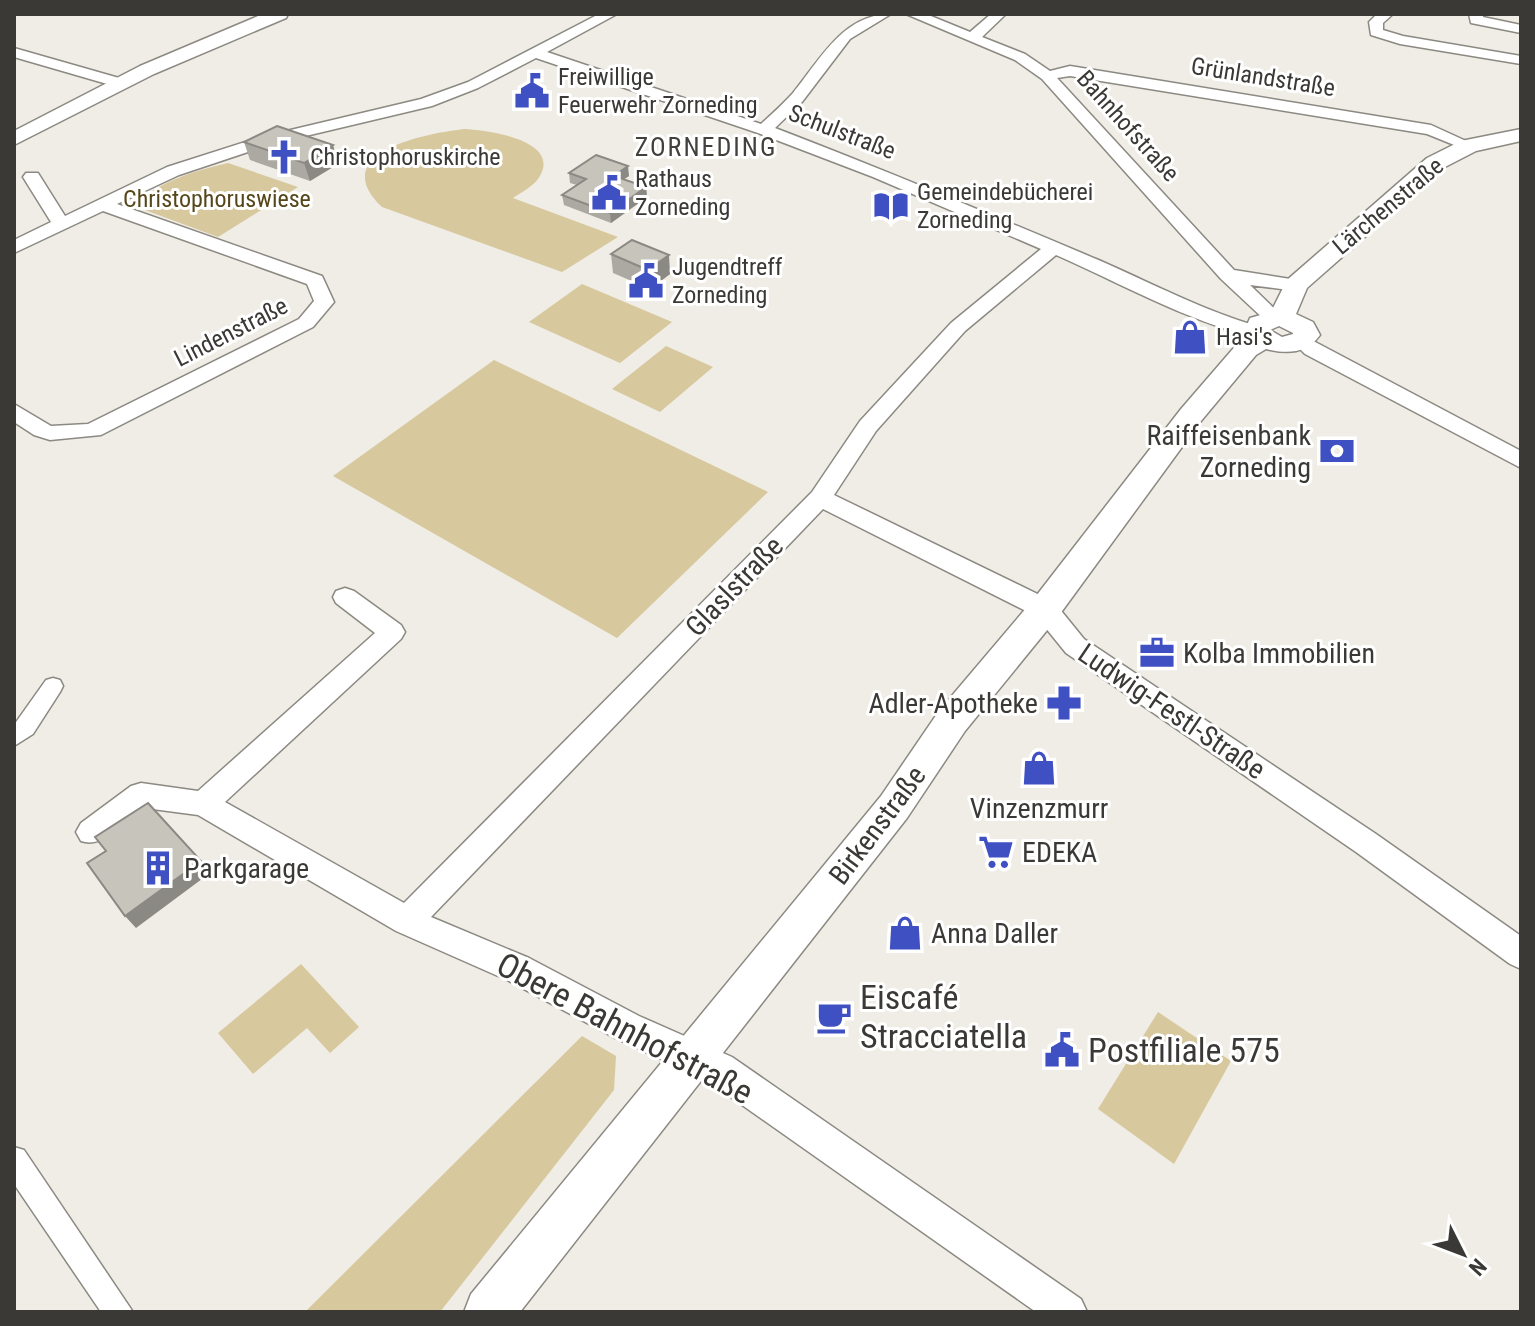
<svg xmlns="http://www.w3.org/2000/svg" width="1535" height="1326" font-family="'Roboto Condensed',sans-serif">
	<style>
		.green { fill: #d7c89d }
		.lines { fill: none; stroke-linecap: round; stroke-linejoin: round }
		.pedestrian-casing { stroke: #8c8982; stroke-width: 3 }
		.minor-casing { stroke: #8c8982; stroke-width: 3 }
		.tertiary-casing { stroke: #8c8982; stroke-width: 3 }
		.pedestrian { fill: #fff; fill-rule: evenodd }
		.minor { fill: #fff; fill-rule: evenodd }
		.tertiary { fill: #fff; fill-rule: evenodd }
		.wall { fill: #aba9a2 }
		.shaded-wall { fill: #8b8984 }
		.building { fill: #c7c4bc; stroke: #8b8984; stroke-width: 2 }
		.labels { text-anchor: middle; stroke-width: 6; stroke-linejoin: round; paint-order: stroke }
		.far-poi-label { font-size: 24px; fill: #3a3936; stroke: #fff; text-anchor: start }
		.far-street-label { font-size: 24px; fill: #3a3936; stroke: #fff }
		.far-park-label { font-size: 24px; fill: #56471a; stroke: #fff }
		.far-quarter-label { font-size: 26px; letter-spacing: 2px; fill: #42403a; stroke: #fff }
		.poi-label { font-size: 28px; fill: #3a3936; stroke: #fff; text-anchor: start }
		.street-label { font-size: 28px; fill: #3a3936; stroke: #fff }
		.near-poi-label { font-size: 34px; fill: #3a3936; stroke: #fff; text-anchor: start }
		.near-street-label { font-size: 34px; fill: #3a3936; stroke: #fff }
	</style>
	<rect width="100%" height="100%" fill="#efede5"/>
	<g class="green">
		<path d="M465,129C486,130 565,140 538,179C532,187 520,193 513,198L618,237L562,272L382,207C325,153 426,133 465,129Z"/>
		<path d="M228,163L298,187L218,237L134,206C158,181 195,171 228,163Z"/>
		<path d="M582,284L672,322L620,363L529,322Z"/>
		<path d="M666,346L713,367L660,412L612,389Z"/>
		<path d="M494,360L768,492L617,638L333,476Z"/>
		<path d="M301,964L359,1027L330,1053L307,1028L253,1074L218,1033Z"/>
		<path d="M1158,1012L1231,1061L1174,1164L1098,1109Z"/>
		<path d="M582,1036L616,1056L614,1090L440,1312H305Z"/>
	</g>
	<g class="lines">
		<g class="pedestrian-casing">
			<g id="pedestrian">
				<path d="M53,678L60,680L63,686L60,692L33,734L14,746V725L46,680Z"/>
				<path d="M14,1147L24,1150L133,1312H101L14,1184Z"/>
			</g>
		</g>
		<g class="minor-casing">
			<g id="minor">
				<path d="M599,14H617L547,52L761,124C772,114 783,104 793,93C820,60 843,14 891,14L850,39L802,102L775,128C883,169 989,214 1096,259C1152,283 1205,312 1264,328L1267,332L1257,338C1187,321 1122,284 1056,255L965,331L876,431L834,495L1054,602L1084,639L1376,834L1521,936V969L1510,964L1356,852L1066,653L1036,616L823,509L431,917L529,958L639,1016L732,1057L1081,1299L1087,1312H1036L708,1081L615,1038L507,980L396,931L198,815L145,808C128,821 103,849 81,841L76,832L81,823L131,786L141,783L198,791L375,633L336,603L333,597L336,591L345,588L354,591L401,625L405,632L401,639L225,802L404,903L812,492L860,421L951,323L1041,249L873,177L758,133L536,58L478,88L432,106L272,144L179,175L117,204L322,276L334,302L313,327L101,435L50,440L34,435L14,422V404L51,426L88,424L299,319L314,301L307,284L103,211L14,253V240L51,222L23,177L26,173H38L65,216L167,167L261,137L421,99L468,82Z"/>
				<path d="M906,14H926L970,32L991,14H1006L982,37L1025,54L1050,71L1070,66L1431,125L1477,146L1469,151L1427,134L1070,76L1057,78L1234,270L1303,281L1306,285L1296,291L1250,285L1283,317L1273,323L1266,321L1221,279L1042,79L1015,60Z"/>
				<path d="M1377,14H1393L1383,23V30L1403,36L1521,56V64L1400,44L1371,35L1369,22Z"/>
				<path d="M1469,14H1483V17L1521,25V33L1471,23Z"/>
				<path d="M14,48L126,80L129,83L121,88L14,57Z"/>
				<path d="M1302,335L1521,451V468L1305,354L1292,341Z"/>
			</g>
		</g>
		<g class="tertiary-casing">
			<g id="tertiary">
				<path d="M263,14H288L286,18L154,74L14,145V131L140,66Z"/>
				<path d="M1521,129V141L1476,151L1443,168L1307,288L1296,314L1313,322L1320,335C1307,354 1287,354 1266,349L1256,355L1201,421L1057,618L965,731L907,818L520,1312H464L471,1294L881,796L939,711L1033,600L1181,409L1238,343L1248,337L1244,332L1250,318L1271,312L1287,280L1427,158L1461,141ZM1279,326L1293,333V334L1282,337L1270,330Z"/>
			</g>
		</g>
		<use href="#pedestrian" class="pedestrian"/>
		<use href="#minor" class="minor"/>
		<use href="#tertiary" class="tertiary"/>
	</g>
	<g class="wall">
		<path d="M244,142L333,145L338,164L310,181L250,160Z"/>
		<path d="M569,173L629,176L624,179L646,187L647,197L611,223L564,205L562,195L577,185L570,183Z"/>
		<path d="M611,254L670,274L650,289L613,273Z"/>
	</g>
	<g class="shaded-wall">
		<path d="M333,145L338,164L310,181L304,163Z"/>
		<path d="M628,166L629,176L615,185L614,176Z"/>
		<path d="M646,187L647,197L611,223L610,213Z"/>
		<path d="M669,255L670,274L650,289L648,270Z"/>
		<path d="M201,861L210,873L136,928L125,916Z"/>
	</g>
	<g class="building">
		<path d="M277,126L333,145L304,163L244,142Z"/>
		<path d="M596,155L628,166L614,176L646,187L610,213L562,195L586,179L569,173Z"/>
		<path d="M632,240L669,255L648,270L611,254Z"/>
		<path d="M148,803L201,861L125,916L87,863L106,851L95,837Z"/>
	</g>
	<defs>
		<g id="civic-bare" transform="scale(2.76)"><path d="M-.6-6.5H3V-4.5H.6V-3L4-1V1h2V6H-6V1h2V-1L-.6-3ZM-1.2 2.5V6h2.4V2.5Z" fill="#3f50c3" stroke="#fff" stroke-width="2.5" paint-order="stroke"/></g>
		<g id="church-bare" transform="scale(2.76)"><path d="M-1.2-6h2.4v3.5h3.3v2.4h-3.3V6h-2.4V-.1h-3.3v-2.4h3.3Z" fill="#3f50c3" stroke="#fff" stroke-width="2.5" paint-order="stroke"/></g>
		<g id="library-bare" transform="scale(2.76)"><path d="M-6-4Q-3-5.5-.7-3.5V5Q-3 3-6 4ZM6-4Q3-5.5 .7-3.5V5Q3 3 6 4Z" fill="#3f50c3" stroke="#fff" stroke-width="2.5" paint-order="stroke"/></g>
		<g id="shop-bare" transform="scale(2.76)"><path d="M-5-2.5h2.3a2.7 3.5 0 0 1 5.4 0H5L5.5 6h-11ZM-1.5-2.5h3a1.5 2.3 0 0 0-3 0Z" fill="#3f50c3" stroke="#fff" stroke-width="2.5" paint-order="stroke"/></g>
		<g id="bank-bare" transform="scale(2.76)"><path d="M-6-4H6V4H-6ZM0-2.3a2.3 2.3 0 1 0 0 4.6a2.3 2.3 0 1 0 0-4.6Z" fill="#3f50c3" stroke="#fff" stroke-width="2.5" paint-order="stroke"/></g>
		<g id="office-bare" transform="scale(2.76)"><path d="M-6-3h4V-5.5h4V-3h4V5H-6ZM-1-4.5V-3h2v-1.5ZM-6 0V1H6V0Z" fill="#3f50c3" stroke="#fff" stroke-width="2.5" paint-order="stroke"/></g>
		<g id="pharmacy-bare" transform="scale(2.76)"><path d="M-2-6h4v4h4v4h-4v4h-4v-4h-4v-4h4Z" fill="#3f50c3" stroke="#fff" stroke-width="2.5" paint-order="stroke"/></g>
		<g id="supermarket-bare" transform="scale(2.76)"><path d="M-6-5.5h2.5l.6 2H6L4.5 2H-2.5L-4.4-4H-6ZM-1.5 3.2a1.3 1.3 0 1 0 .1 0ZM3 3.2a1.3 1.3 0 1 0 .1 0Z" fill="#3f50c3" stroke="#fff" stroke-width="2.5" paint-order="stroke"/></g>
		<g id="building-bare" transform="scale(2.76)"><path d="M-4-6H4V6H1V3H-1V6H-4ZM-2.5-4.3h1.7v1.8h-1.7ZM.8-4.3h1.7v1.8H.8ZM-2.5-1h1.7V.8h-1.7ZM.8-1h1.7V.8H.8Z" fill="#3f50c3" stroke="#fff" stroke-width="2.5" paint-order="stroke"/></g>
		<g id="cafe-bare" transform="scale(2.76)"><path d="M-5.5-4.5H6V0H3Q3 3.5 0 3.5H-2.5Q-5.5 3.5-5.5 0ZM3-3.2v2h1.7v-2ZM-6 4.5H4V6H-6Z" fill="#3f50c3" stroke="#fff" stroke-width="2.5" paint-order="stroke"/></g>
	</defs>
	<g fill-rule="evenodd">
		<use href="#civic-bare" x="532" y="91"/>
		<use href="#church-bare" x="284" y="157"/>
		<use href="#civic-bare" x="609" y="193"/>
		<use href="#library-bare" x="891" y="206"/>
		<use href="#civic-bare" x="646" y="281"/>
		<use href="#shop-bare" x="1190" y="337"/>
		<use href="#bank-bare" x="1337" y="451"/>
		<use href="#office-bare" x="1157" y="653"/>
		<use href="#pharmacy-bare" x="1064" y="703"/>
		<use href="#shop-bare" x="1039" y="768"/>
		<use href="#supermarket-bare" x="996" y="852"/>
		<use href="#building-bare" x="158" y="868"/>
		<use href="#shop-bare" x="905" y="933"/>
		<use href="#cafe-bare" x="834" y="1017"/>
		<use href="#civic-bare" x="1062" y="1050"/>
	</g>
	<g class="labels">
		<g class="far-poi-label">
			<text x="558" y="85">Freiwillige<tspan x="558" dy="28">Feuerwehr Zorneding</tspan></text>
			<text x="310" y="165">Christophoruskirche</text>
			<text x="635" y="187">Rathaus<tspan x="635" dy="28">Zorneding</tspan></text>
			<text x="917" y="200">Gemeindebücherei<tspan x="917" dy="28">Zorneding</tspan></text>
			<text x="672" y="275">Jugendtreff<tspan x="672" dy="28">Zorneding</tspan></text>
			<text x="1216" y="345">Hasi's</text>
		</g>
		<g class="far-street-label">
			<text transform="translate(1263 77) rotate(9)" y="8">Grünlandstraße</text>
			<text transform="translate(1128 126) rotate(48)" y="8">Bahnhofstraße</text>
			<text transform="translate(842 132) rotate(21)" y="8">Schulstraße</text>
			<text transform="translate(1388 206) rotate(-40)" y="8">Lärchenstraße</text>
			<text transform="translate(231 332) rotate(-27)" y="8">Lindenstraße</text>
		</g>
		<g class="far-park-label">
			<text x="217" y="207">Christophoruswiese</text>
		</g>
		<g class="far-quarter-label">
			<text x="706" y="156">ZORNEDING</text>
		</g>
		<g class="poi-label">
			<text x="1311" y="445" text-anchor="end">Raiffeisenbank<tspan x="1311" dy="32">Zorneding</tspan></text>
			<text x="1183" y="663">Kolba Immobilien</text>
			<text x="1038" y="713" text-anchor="end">Adler-Apotheke</text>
			<text x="1039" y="818" text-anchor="middle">Vinzenzmurr</text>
			<text x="1022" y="862">EDEKA</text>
			<text x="184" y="878">Parkgarage</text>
			<text x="931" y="943">Anna Daller</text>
		</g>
		<g class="street-label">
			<text transform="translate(734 586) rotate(-46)" y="10">Glaslstraße</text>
			<text transform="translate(1172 711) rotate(34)" y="10">Ludwig-Festl-Straße</text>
			<text transform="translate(877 825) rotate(-53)" y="10">Birkenstraße</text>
		</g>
		<g class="near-poi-label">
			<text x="860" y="1009">Eiscafé<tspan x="860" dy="39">Stracciatella</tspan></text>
			<text x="1088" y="1062">Postfiliale 575</text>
		</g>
		<g class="near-street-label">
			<text transform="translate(625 1028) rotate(28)" y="12">Obere Bahnhofstraße</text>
		</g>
	</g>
	<rect width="1535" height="1326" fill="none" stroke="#3a3936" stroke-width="32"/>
	<g transform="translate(1463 1254) rotate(132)" stroke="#ffffff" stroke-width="6" paint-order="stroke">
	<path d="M0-6L14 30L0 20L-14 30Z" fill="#3a3936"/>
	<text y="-12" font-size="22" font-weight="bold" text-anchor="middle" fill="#3a3936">N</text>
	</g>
</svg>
